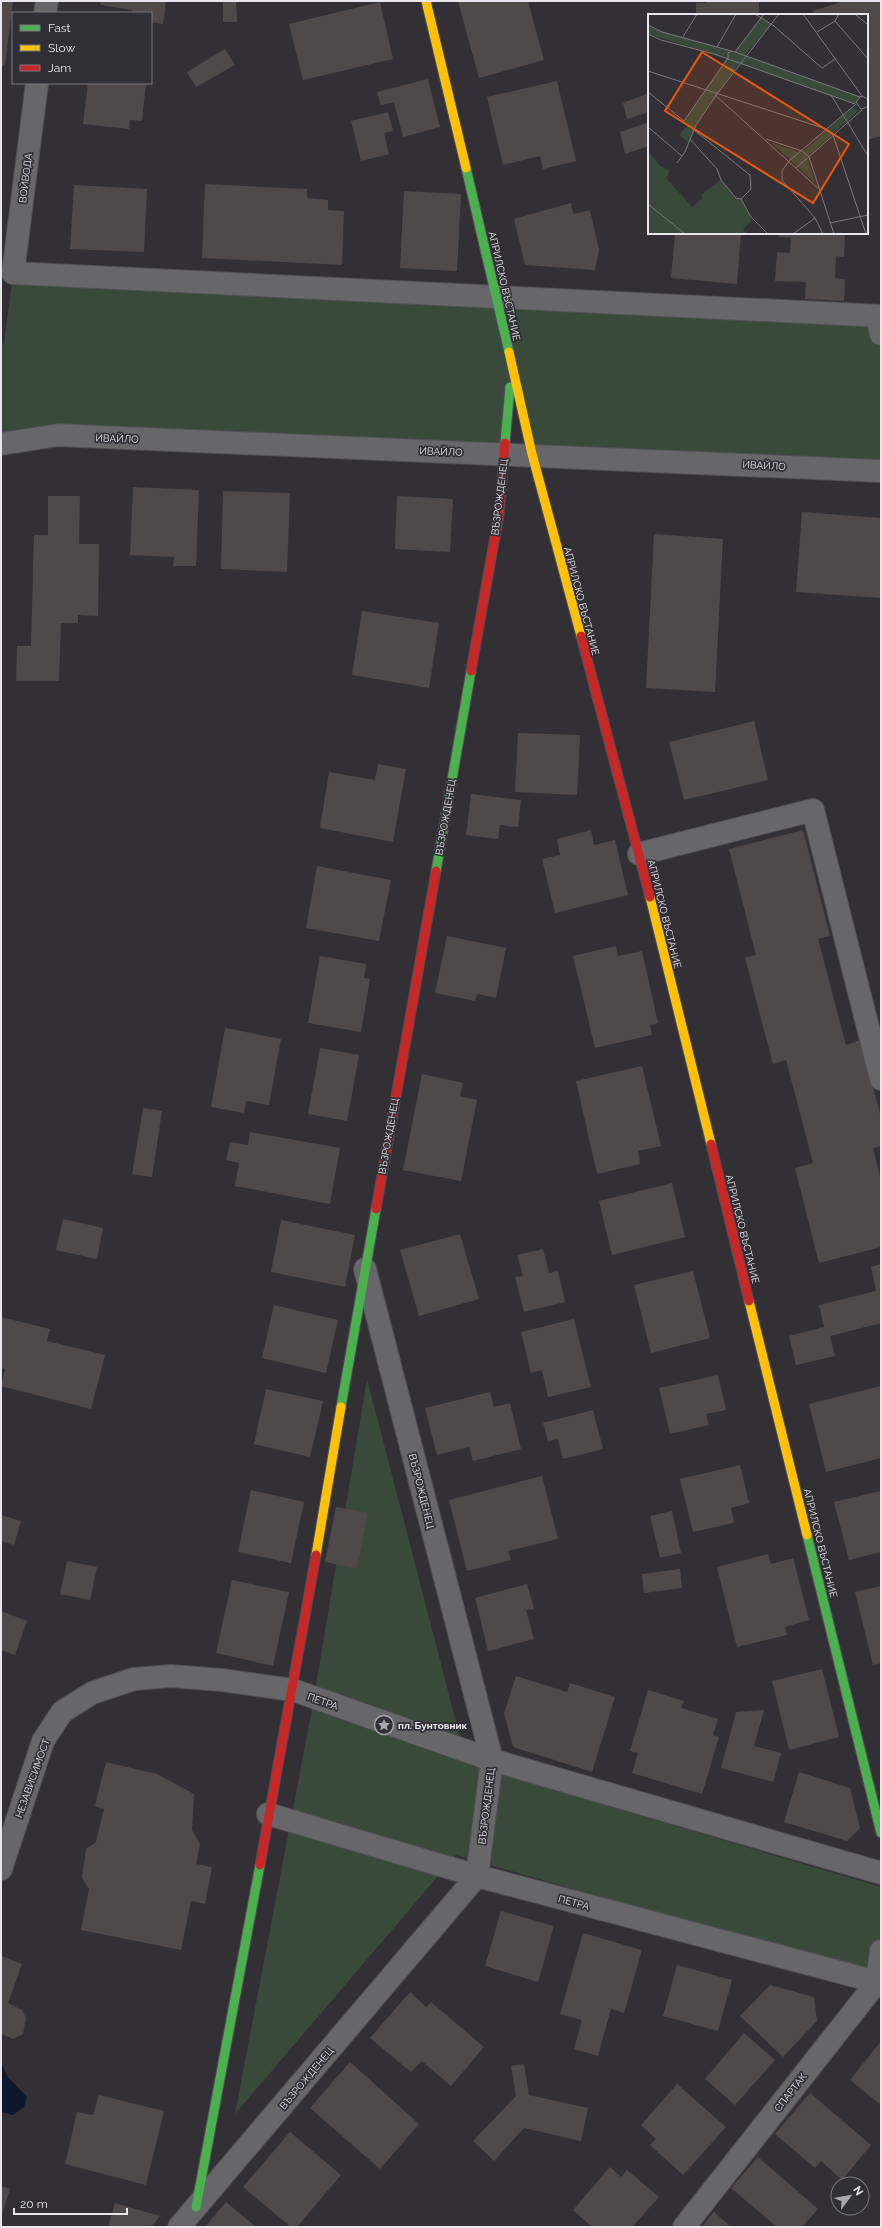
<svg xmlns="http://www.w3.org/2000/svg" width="882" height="2228" font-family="Raleway,sans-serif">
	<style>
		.green { fill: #394a3b }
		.water { fill: #0e182d }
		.building { fill: #50494a }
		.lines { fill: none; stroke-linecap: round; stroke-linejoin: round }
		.lane-casing { stroke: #504e53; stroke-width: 24 }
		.street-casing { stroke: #504e53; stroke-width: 24 }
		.fast-casing { stroke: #504e53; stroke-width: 11 }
		.slow-casing { stroke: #504e53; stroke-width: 11 }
		.jam-casing { stroke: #504e53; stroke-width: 11 }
		.lane { stroke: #676669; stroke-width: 22 }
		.street { stroke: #676669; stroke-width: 22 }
		.fast { stroke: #4caf50; stroke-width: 9 }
		.slow { stroke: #ffc107; stroke-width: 9 }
		.jam { stroke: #c62828; stroke-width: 9 }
		.labels { text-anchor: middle; stroke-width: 3.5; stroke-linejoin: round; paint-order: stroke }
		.street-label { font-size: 10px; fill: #e9e7ed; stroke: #312f36 }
		.poi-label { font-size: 10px; font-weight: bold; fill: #e9e7ed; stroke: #312f36; text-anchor: start }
		.inset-road { fill: none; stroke: #7b797f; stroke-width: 1 }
		.view { fill: #e8590c; fill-opacity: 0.15; stroke: #e8590c; stroke-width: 2 }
		.inset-edge { fill: none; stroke: #e9e7ed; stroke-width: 2 }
	</style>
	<rect width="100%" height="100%" fill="#323035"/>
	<g class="green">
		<path d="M13,273L881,316V471L532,454L512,365L505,454L1,444V344H4Z"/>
		<path d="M367,1379L467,1764L881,1887V1978L456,1855L235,2114L312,1709Z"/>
	</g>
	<path class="water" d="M1,2062L7,2076L27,2097L24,2107L13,2115L1,2112Z"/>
	<g class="building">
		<path d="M1,1H13L5,66H1Z"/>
		<path d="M101,1H166L163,24L151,22V13H132V10L100,5Z"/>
		<path d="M223,1H236L237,22H223Z"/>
		<path d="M458,1H528L544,60L479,78Z"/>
		<path d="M706,1H759V15H696V3H706Z"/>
		<path d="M844,1H881V136L867,140V15H814L813,11Z"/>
		<path d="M380,2L393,59L303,80L289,24Z"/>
		<path d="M225,49L235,65L196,87L187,72Z"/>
		<path d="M428,79L440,127L403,137L394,102L381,105L377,92Z"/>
		<path d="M557,81L576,161L543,169L540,156L503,165L487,97Z"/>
		<path d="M88,83H146L142,121L130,120L129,129L83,124Z"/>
		<path d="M649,93V112L627,119L623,103Z"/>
		<path d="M388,112L393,131L384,133L389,154L361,161L351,121Z"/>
		<path d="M649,122V146L625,154L620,132Z"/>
		<path d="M205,184L307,189V198L328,200V210L344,211L342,265L202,258Z"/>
		<path d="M74,185L147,189L144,252L70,249Z"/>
		<path d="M404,191L461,194L457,271L400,268Z"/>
		<path d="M571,203L573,214L590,210L599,250L595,270L525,265L514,219Z"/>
		<path d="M675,233H741L737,284L671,278Z"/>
		<path d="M779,233H845L844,257L836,256L835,278L845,279L844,301L805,299L806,282L775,281L777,252L790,253L791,238L779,237Z"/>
		<path d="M133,487L199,490L196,566H173L174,557L130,555Z"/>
		<path d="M223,491L290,493L287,572L221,569Z"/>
		<path d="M48,496H80L79,544H99L98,616L78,615V623H61L59,681H16L17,646H31L34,535H48Z"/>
		<path d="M397,496L453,499L450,552L395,549Z"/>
		<path d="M802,512L881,518V598L796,592Z"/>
		<path d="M654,534L723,539L715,692L646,688Z"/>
		<path d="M362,611L439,623L429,688L352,675Z"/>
		<path d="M754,721L768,780L684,800L669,742Z"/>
		<path d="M518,733L580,735L577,795L515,792Z"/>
		<path d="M378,764L406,769L393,842L320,828L329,772L375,780Z"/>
		<path d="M471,794L521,800L518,827L500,825L498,839L466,835Z"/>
		<path d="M591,830L594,845L615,840L628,895L555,913L542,859L560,855L557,839Z"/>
		<path d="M803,830L830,936L818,939L846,1045L860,1040L881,1117V1146L873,1148L881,1181V1247L819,1263L795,1168L813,1163L786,1060L773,1064L745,958L756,955L729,849Z"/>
		<path d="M317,866L391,880L379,941L306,928Z"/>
		<path d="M447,936L506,948L496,998L477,994L475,1001L435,993Z"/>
		<path d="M616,946L618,956L642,951L658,1023L650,1025L652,1035L595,1048L573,956Z"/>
		<path d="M320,956L366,964L364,978L370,979L361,1032L308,1023Z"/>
		<path d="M225,1028L281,1039L269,1105L246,1101L244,1113L211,1107Z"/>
		<path d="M320,1048L359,1055L347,1121L308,1114Z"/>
		<path d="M642,1066L661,1146L638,1151L640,1164L597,1174L576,1081Z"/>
		<path d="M422,1074L463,1083L460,1096L477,1100L461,1181L403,1170Z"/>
		<path d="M143,1108L162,1111L152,1177L132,1174Z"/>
		<path d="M250,1132L340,1148L330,1204L235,1186L239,1163L226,1160L230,1142L248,1145Z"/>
		<path d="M672,1183L685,1237L612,1255L599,1201Z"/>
		<path d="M63,1219L103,1228L97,1259L56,1250Z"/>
		<path d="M281,1220L355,1235L345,1287L271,1272Z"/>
		<path d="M460,1234L479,1299L419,1316L400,1250Z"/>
		<path d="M543,1249L549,1273L558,1271L565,1302L524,1312L515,1277L523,1276L517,1255Z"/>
		<path d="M881,1264V1323L830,1336L835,1356L796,1365L789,1336L824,1327L819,1305L876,1291L871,1267Z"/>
		<path d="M693,1271L710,1338L651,1353L634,1285Z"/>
		<path d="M274,1305L338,1320L326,1373L262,1358Z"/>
		<path d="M1,1317L50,1329L47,1341L105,1355L91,1409L1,1386L5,1369L1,1368Z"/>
		<path d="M574,1319L591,1387L548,1397L542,1370L531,1373L521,1332Z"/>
		<path d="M718,1375L726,1410L706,1414L709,1425L670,1434L659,1388Z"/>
		<path d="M881,1386V1458L826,1472L809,1404Z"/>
		<path d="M266,1389L323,1401L310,1457L254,1444Z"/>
		<path d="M490,1392L494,1407L510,1403L521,1449L473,1461L469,1447L437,1455L425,1408Z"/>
		<path d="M593,1410L603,1449L563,1459L558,1439L548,1441L543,1423Z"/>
		<path d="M740,1465L749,1503L731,1508L734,1523L693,1532L680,1479Z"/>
		<path d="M542,1476L558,1539L508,1551L511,1560L467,1571L449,1500Z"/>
		<path d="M251,1490L304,1502L291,1563L238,1552Z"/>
		<path d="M881,1491V1552L849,1560L834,1502Z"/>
		<path d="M336,1507L368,1513L357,1569L325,1562Z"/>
		<path d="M672,1511L681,1553L660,1558L650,1516Z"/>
		<path d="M1,1515L21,1521L14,1545L1,1541Z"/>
		<path d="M768,1554L771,1564L793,1558L809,1620L785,1627L787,1635L737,1647L717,1567Z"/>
		<path d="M67,1561L97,1567L90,1600L60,1594Z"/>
		<path d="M680,1569L682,1588L644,1593L642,1574Z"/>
		<path d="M232,1580L289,1592L273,1666L216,1653Z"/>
		<path d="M527,1584L534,1609L526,1610L534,1639L488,1651L475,1598Z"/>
		<path d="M881,1586V1663L873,1665L855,1592Z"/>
		<path d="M1,1611L27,1621L15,1655L1,1650Z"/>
		<path d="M822,1669L839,1737L789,1750L772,1681Z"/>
		<path d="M516,1676L567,1692L570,1683L615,1697L592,1772L513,1747L504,1713Z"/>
		<path d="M648,1690L684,1701L681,1708L718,1719L713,1735L719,1737L702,1794L632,1773L638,1753L630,1751Z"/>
		<path d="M764,1710L754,1746L781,1753L773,1782L721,1768L736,1712Z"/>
		<path d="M106,1762L157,1774L194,1794L192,1830L200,1844L196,1864L212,1867L205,1904L191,1901L181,1950L81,1930L89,1889L82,1878L86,1849L96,1842L104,1809L95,1806Z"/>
		<path d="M799,1772L850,1788L860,1828L847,1841L784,1822Z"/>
		<path d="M501,1911L554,1926L538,1982L485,1966Z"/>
		<path d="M583,1933L642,1950L624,2013L611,2009L598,2056L574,2049L582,2020L560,2014Z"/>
		<path d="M1,1956L22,1964L8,2003L22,2010L26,2018L23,2034L13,2039L1,2034Z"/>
		<path d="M677,1965L732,1980L718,2031L663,2016Z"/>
		<path d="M770,1985L814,1997L817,2021L783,2057L740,2016Z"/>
		<path d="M410,1992L426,2007L431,2002L484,2047L451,2086L422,2061L411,2072L370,2038Z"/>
		<path d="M744,2033L775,2060L735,2105L705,2079Z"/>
		<path d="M881,2041V2105L850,2080Z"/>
		<path d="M350,2062L419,2124L380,2169L310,2108Z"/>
		<path d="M524,2064L529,2095L588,2108L581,2141L524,2128L494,2161L473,2141L516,2096L511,2066Z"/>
		<path d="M677,2084L726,2127L683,2175L650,2145L656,2139L641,2125Z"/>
		<path d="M810,2093L871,2145L842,2180L821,2161L815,2168L775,2134Z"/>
		<path d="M99,2095L164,2111L146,2185L65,2164L77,2112L93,2115Z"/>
		<path d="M290,2132L341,2175L297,2227H291L243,2187Z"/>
		<path d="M758,2157L818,2209L802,2227H777L731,2188Z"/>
		<path d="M610,2167L621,2177L627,2170L659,2197L632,2227H592L573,2210Z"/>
		<path d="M1,2186L10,2189L1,2217Z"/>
		<path d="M226,2202L256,2227H205Z"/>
		<path d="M115,2203L160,2216L151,2227H108Z"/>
		<path d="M714,2212L731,2227H702Z"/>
	</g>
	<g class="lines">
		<g class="lane-casing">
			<path id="lane" d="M639,854L813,810L881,1079"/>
		</g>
		<g class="street-casing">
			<g id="street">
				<path d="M45,13L47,1"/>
				<path d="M37,83L13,273L881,316"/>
				<path d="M877,316L881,334"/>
				<path d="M1,444L58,435L881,471"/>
				<path d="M268,1814L477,1876L881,1983"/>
				<path d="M1,1869L43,1741L62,1712L92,1693L134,1679L171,1676L222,1680L293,1690L492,1760L881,1873"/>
				<path d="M179,2227L477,1876L492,1760L365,1269"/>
				<path d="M684,2227L877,1982L881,1951"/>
			</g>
		</g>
		<g class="fast-casing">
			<g id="fast">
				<path d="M466,168L509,352"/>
				<path d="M505,443L510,387"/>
				<path d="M436,871L471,671"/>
				<path d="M341,1407L376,1209"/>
				<path d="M807,1535L881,1833"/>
				<path d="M196,2207L260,1865"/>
			</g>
		</g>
		<g class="slow-casing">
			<g id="slow">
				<path d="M426,1L466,168"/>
				<path d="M509,352L532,454L581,636"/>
				<path d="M650,897L711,1144"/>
				<path d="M749,1301L807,1535"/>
				<path d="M316,1555L341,1407"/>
			</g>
		</g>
		<g class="jam-casing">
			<g id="jam">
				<path d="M581,636L650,897"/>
				<path d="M471,671L499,514L505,443"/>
				<path d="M711,1144L749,1301"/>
				<path d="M376,1209L436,871"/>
				<path d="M260,1865L316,1555"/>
			</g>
		</g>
		<use href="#lane" class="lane"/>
		<use href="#street" class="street"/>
		<use href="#fast" class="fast"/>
		<use href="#slow" class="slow"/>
		<use href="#jam" class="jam"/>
	</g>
	<defs>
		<g id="sight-ring" transform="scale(1)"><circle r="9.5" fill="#312f36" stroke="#a9a7ad" stroke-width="1.5"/><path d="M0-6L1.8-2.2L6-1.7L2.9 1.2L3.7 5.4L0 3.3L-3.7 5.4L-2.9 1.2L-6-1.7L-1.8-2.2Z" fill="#a9a7ad"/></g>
	</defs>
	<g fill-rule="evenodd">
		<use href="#sight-ring" x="384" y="1725"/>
	</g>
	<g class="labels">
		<g class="street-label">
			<text transform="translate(25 178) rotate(-83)" y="4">ВОЙВОДА</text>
			<text transform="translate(505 286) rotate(77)" y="4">АПРИЛСКО ВЪСТАНИЕ</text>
			<text transform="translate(117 438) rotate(2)" y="4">ИВАЙЛО</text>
			<text transform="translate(441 451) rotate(2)" y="4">ИВАЙЛО</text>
			<text transform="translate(764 465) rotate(3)" y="4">ИВАЙЛО</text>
			<text transform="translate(499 497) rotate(-83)" y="4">ВЪЗРОЖДЕНЕЦ</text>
			<text transform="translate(582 601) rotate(75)" y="4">АПРИЛСКО ВЪСТАНИЕ</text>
			<text transform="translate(445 817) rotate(-80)" y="4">ВЪЗРОЖДЕНЕЦ</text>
			<text transform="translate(665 914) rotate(76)" y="4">АПРИЛСКО ВЪСТАНИЕ</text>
			<text transform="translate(388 1136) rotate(-80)" y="4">ВЪЗРОЖДЕНЕЦ</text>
			<text transform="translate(743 1229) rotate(76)" y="4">АПРИЛСКО ВЪСТАНИЕ</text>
			<text transform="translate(422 1491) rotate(76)" y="4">ВЪЗРОЖДЕНЕЦ</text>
			<text transform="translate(821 1543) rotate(76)" y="4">АПРИЛСКО ВЪСТАНИЕ</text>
			<text transform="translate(323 1701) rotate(19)" y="4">ПЕТРА</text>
			<text transform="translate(32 1778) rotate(-70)" y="4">НЕЗАВИСИМОСТ</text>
			<text transform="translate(486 1806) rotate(-83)" y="4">ВЪЗРОЖДЕНЕЦ</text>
			<text transform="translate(574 1902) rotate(15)" y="4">ПЕТРА</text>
			<text transform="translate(306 2078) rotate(-50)" y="4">ВЪЗРОЖДЕНЕЦ</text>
			<text transform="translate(790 2092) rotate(-52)" y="4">СПАРТАК</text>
		</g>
		<g class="poi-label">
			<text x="398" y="1729">пл. Бунтовник</text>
		</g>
	</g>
	<g transform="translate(648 14)">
		<rect width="220" height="220" fill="#323035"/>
		<path d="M113,4L124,10L97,41L212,83L207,90L91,49L48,111L41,129L31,121L40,111L36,107L79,44L0,20V11L8,16L87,38ZM205,93L210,97L159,143L167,169L124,129L153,139ZM0,137L12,152L22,157L18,164L44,193L55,184L53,181L73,166L88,184L93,185L104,206L95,216L99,220H0Z" fill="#394a3b"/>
		<path class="inset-road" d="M107,0L126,12L174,54L187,45M155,0L214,82M207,0L220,11M187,7L220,45M0,11L14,18L87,38L212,83M169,18L187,7L191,0M0,20L13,26L66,40L207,90M35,23L49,0M69,33L88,0M87,38L116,0M74,51L86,56M0,57L178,115L185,121L218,220M0,78L36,107L80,44V39L84,37M67,81L171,175M183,81L220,142M220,85L213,82L208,88L213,95L220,93M0,113L34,142M46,116L102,161L103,175L93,185M42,125L69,155L73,166L88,184L93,185L103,203L120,220M118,125L154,137L161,143L186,220M29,149L37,138L48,111L69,80L131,0M148,154L214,96M0,190L37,220M182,209L220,201M145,220L167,204M175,220L167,204L134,166V157L141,147L208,90"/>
		<path class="view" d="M54,38L201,130L165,189L17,97Z"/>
		<rect width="220" height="220" class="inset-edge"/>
	</g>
	<rect width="882" height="2228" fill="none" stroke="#e9e7ed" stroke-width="4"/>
	<rect x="12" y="12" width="140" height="72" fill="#312f36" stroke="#7b797f"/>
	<rect x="20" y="25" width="20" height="6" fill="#4caf50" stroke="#7b797f"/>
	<text x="48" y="32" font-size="12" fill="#e9e7ed">Fast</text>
	<rect x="20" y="45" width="20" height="6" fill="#ffc107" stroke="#7b797f"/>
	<text x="48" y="52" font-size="12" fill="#e9e7ed">Slow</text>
	<rect x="20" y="65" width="20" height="6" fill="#c62828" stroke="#7b797f"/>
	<text x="48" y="72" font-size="12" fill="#e9e7ed">Jam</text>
	<g transform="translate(850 2196) rotate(58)"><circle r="19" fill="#312f36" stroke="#7b797f"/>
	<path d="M0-3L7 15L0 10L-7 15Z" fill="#a9a7ad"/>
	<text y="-6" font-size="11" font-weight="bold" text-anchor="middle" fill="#e9e7ed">N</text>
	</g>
	<path d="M14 2208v6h113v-6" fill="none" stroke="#e9e7ed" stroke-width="2"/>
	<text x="20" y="2208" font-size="12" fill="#e9e7ed" stroke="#312f36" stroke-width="3" paint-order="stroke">20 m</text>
</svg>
